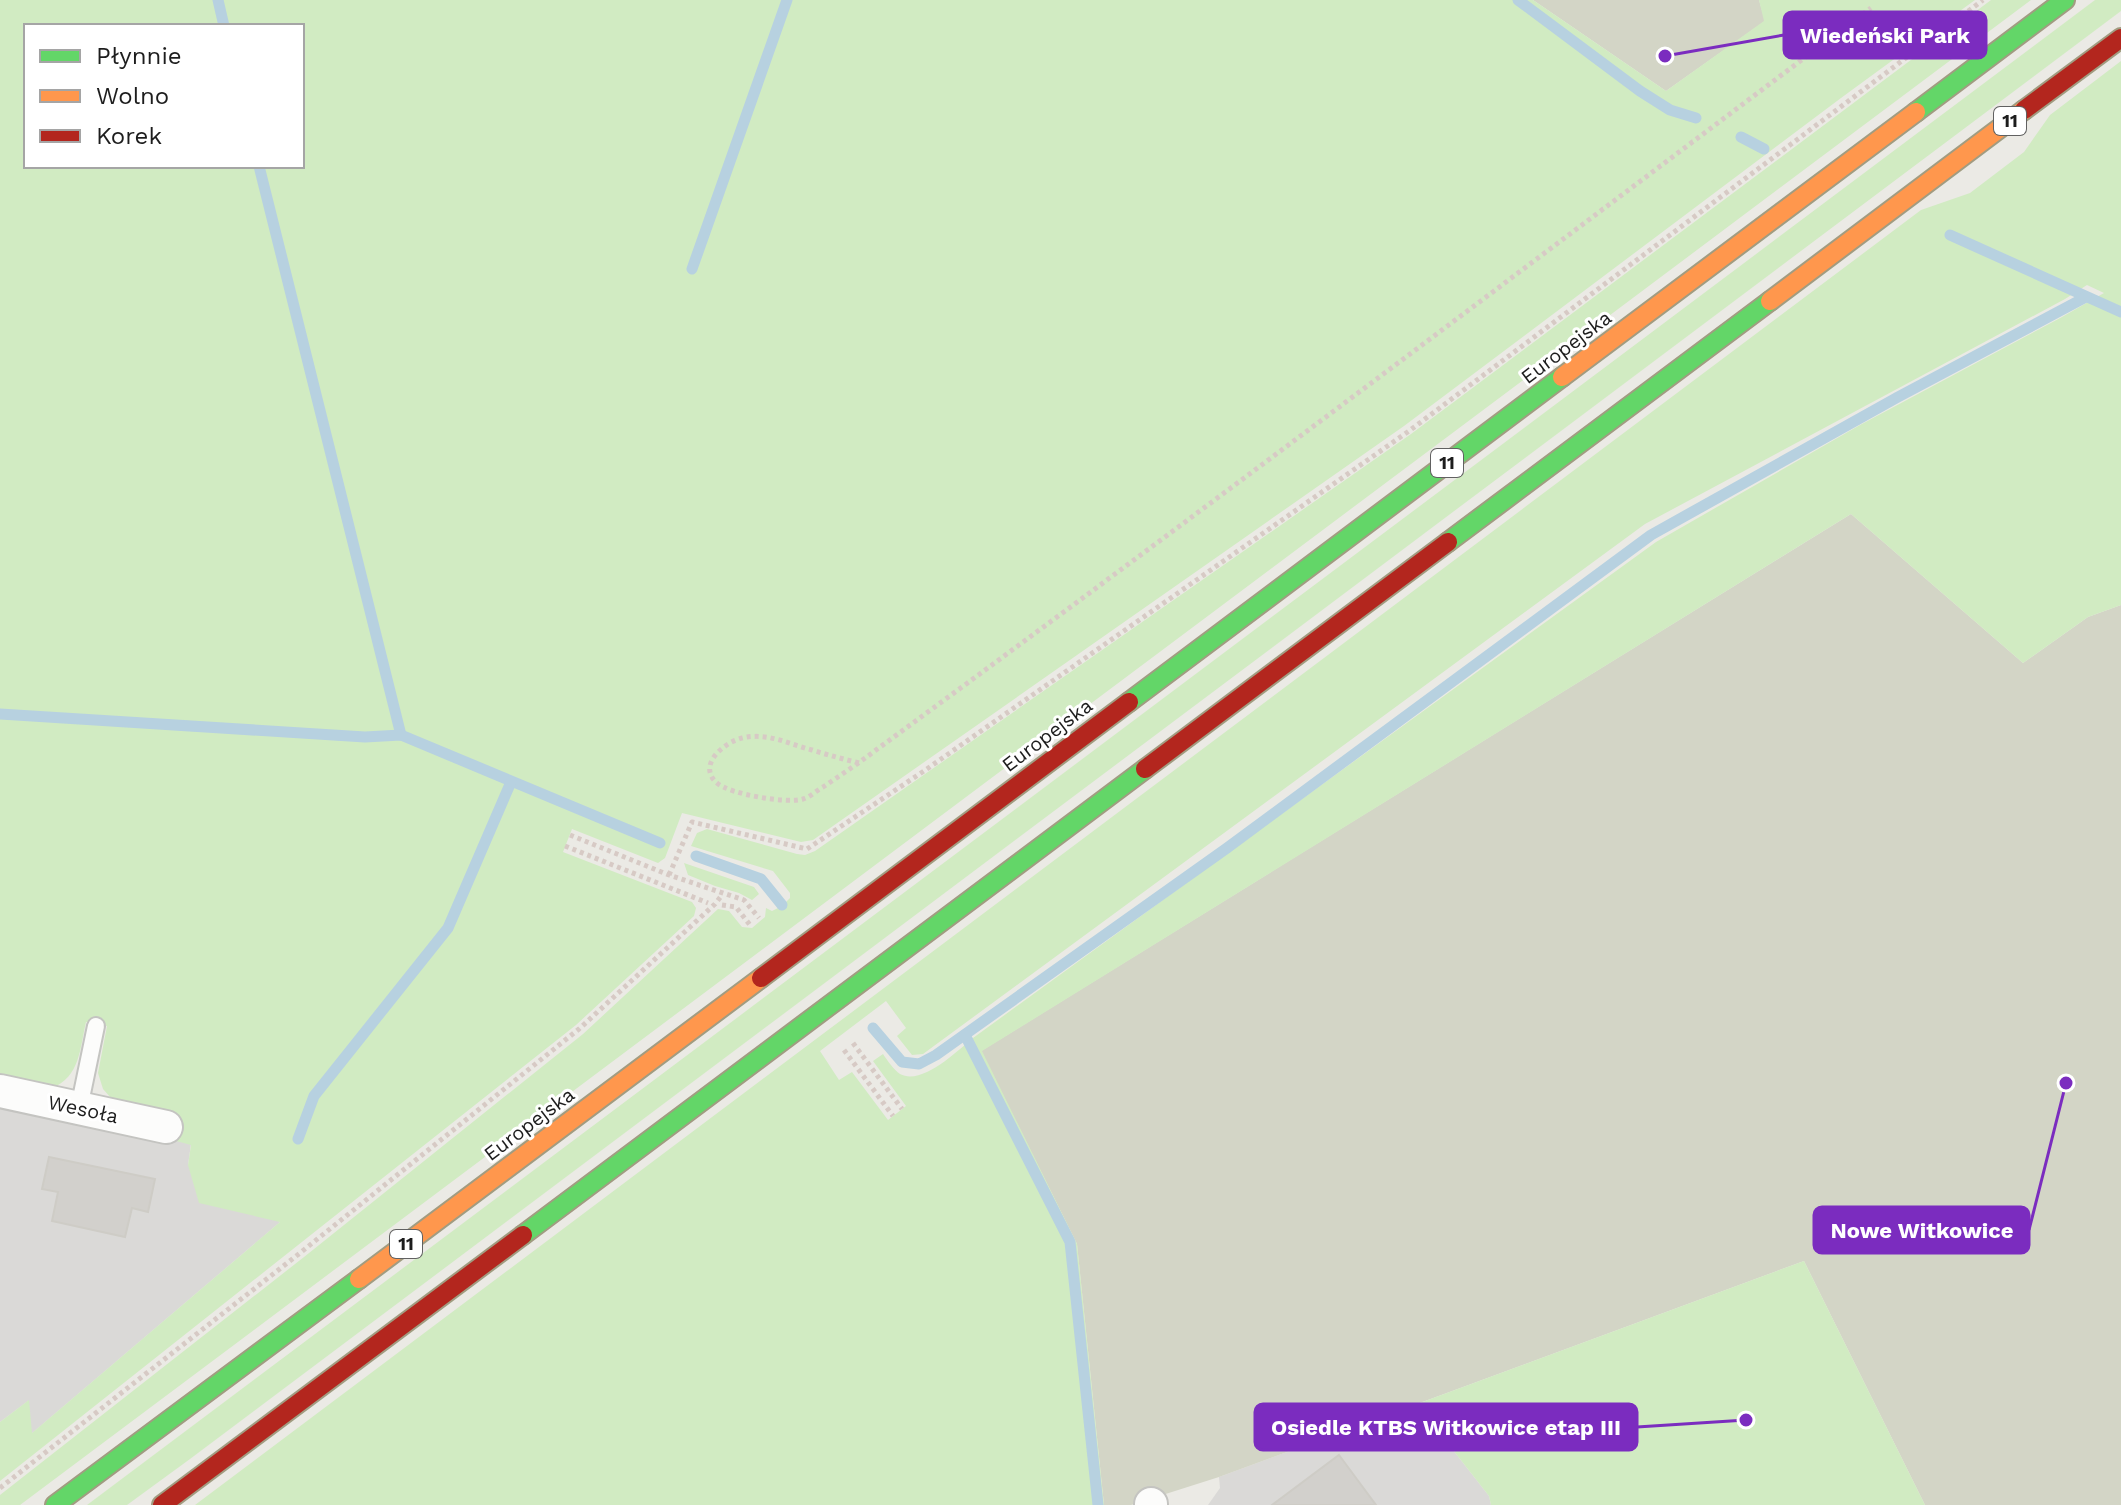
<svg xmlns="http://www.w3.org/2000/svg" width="2121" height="1505" font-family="'Work Sans',sans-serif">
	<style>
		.residential { fill: #dad9d7 }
		.construction { fill: #d3d5c6 }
		.grass { fill: #d1ebc2; fill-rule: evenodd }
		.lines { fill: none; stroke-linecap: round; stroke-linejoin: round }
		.stream { stroke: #b7d1e0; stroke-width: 11 }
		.building { fill: #d2d0cc; stroke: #ceccc6; stroke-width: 2 }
		.lane-casing { stroke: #c4c4c1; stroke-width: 20 }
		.street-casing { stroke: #c4c4c1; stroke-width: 36 }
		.fast-casing { stroke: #a19c81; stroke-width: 22 }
		.slow-casing { stroke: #a19c81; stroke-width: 22 }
		.jam-casing { stroke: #a19c81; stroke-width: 22 }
		.path { stroke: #d7cac5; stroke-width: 5; stroke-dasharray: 4 4; stroke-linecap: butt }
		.lane { stroke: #fcfcfb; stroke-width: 16 }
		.street { stroke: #fcfcfb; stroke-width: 32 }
		.fast { stroke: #63d668; stroke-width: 18 }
		.slow { stroke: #ff974d; stroke-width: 18 }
		.jam { stroke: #b3261e; stroke-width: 18 }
		.labels { text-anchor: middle; stroke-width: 6; stroke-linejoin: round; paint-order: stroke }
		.shield { fill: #fff; stroke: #616161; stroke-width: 2 }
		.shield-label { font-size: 18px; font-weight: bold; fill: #1d1d1d }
		.street-label { font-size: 20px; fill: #1d1d1d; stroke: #fff }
		.leader { fill: none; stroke: #7b2cbf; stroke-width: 3 }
		.callout-dot { fill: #7b2cbf; stroke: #fff; stroke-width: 3 }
		.callout { fill: #7b2cbf; stroke: #7b2cbf; stroke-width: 3 }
		.callout-label { font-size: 22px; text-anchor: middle; font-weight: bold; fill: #fff }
	</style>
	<rect width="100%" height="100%" fill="#ebeae5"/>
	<g class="residential">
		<path d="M0,1078L191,1144L188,1165L280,1222L31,1434L28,1401L0,1422Z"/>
		<path d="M1417,1404L1489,1496L1491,1505H1208L1220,1488L1219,1477Z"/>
	</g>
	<g class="construction">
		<path d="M1533,0H1759L1765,21L1666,91Z"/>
		<path d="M1851,514L2023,663L2088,617L2121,605V1505H1925L1804,1261L1219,1477L1131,1505H1104L1077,1244L981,1051Z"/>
	</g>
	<g class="grass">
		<path d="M0,0H1533L1666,91L1764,21L1759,0H1975L1841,98L1404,426L813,840L801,842L682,813L665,858L658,863L572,829L563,852L692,902L696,908L694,916L576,1025L0,1481V1422L29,1400L32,1433L280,1222L199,1203L188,1165L191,1145L165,1138L111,1098L103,1089L98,1073L107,1026L86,1022C80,1048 80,1077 52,1088L0,1078ZM26,26H302V166H26Z"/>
		<path d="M1991,0H2031L20,1505H0V1495L304,1257L583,1034L718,909L729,911L742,927L752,928L765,917L766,908L772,911L782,906L790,898V893L773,871L691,846L697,833L707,829L797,854L805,855L815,851L1411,434Z"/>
		<path d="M2095,0H2121V11L190,1459L127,1505H87Z"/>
		<path d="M2121,61V605L2088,617L2023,663L1851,514L982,1051L1077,1244L1104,1505H195L1921,210L1970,193L2024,152L2050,115ZM2087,285L2104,293L2062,317L1860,425L1656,542L973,1038C957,1051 922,1086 900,1074C894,1070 887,1060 883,1054L873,1061L906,1106L888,1120L852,1072L839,1080L820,1051L886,1001L906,1028L897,1036L912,1055L923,1054L1645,524L2065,299Z"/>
		<path d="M684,863L754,887L759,894L752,900L739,893L715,886L688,875Z"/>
		<path d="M1804,1261L1925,1505H1491L1489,1496L1417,1404Z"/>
	</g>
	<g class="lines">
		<g class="stream">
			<path d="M218,0L224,26"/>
			<path d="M1518,0L1640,91L1670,110L1696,118"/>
			<path d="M1741,137L1764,149"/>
			<path d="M259,166L401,735"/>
			<path d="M1950,235L2121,312"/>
			<path d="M692,269L787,0"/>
			<path d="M0,714L365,737L401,735L660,843"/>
			<path d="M696,856L761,879L782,905"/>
			<path d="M873,1028L902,1062L919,1064L936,1055L1227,848L1651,535L1898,397L2086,297"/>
			<path d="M965,1035L1070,1242L1098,1505"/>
			<path d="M298,1139L314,1096L448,928L511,782"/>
		</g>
	</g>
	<g class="building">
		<path d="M49,1157L155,1179L148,1212L132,1208L125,1237L52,1221L58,1192L42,1189Z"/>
		<path d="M1339,1455L1376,1505H1272Z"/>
	</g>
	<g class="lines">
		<g class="lane-casing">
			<path id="lane" d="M79,1108L96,1026"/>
		</g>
		<g class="street-casing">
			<g id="street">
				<path d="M0,1091L166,1127"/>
				<path d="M1151,1504V1505"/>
			</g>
		</g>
		<g class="fast-casing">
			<g id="fast">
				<path d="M1916,112L2065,0"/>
				<path d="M1448,542L1770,301"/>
				<path d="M1129,702L1562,377"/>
				<path d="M523,1235L1145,769"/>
				<path d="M55,1505L359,1279"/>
			</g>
		</g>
		<g class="slow-casing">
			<g id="slow">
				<path d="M1770,301L2024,110"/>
				<path d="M1562,377L1916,112"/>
				<path d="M359,1279L761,978"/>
			</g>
		</g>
		<g class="jam-casing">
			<g id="jam">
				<path d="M2024,110L2121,38"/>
				<path d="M1145,769L1448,542"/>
				<path d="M761,978L1129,702"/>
				<path d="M162,1505L523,1235"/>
			</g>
		</g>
		<g class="path">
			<path d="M859,763C843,759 828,755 812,750C789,744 767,732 742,738C725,742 696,765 717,783C729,794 787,804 803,799C809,798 817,790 823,787C841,775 859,763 876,750C1210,506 1540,256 1871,8"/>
			<path d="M570,835L669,875L744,900L759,918"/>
			<path d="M565,846L708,903"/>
			<path d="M669,875L692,822L807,849L924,771L1409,431L1983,0"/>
			<path d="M722,905L736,907L750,925"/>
			<path d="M853,1043L902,1109"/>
			<path d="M844,1050L893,1116"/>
			<path d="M0,1488L300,1253L579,1029L715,904L722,895"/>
		</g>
		<use href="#lane" class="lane"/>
		<use href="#street" class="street"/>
		<use href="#fast" class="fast"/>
		<use href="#slow" class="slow"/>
		<use href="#jam" class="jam"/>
	</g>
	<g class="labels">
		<g class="shield">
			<rect x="1994" y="107" width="32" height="28" rx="6"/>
			<rect x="1431" y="449" width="32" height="28" rx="6"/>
			<rect x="390" y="1230" width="32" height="28" rx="6"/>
		</g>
		<g class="shield-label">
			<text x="2010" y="127">11</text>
			<text x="1447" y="469">11</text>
			<text x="406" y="1250">11</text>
		</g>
		<g class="street-label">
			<text transform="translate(1566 347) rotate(-37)" y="7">Europejska</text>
			<text transform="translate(1047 735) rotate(-37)" y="7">Europejska</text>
			<text transform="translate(83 1109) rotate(12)" y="7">Wesoła</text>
			<text transform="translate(529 1124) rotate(-37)" y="7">Europejska</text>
		</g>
	</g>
	<path class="leader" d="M1665 56L1784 35M2066 1083L2029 1230M1746 1420L1637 1427"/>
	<g class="callout-dot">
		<circle cx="1665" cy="56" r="8"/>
		<circle cx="2066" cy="1083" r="8"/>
		<circle cx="1746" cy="1420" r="8"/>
	</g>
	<g class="callout">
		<rect x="1784" y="12" width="202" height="46" rx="8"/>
		<rect x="1814" y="1207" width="215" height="46" rx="8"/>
		<rect x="1255" y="1404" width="382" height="46" rx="8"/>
	</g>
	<g class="callout-label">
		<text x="1885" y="43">Wiedeński Park</text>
		<text x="1922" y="1238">Nowe Witkowice</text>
		<text x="1446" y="1435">Osiedle KTBS Witkowice etap III</text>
	</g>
	<rect x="24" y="24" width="280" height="144" fill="#ffffff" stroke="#a5a5a5" stroke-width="2"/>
	<rect x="40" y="50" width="40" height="12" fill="#63d668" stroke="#a5a5a5" stroke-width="2"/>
	<text x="96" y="64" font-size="24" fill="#1d1d1d">Płynnie</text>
	<rect x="40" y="90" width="40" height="12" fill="#ff974d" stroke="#a5a5a5" stroke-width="2"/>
	<text x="96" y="104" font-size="24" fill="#1d1d1d">Wolno</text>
	<rect x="40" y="130" width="40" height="12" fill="#b3261e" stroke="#a5a5a5" stroke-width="2"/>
	<text x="96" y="144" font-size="24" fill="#1d1d1d">Korek</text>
</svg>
